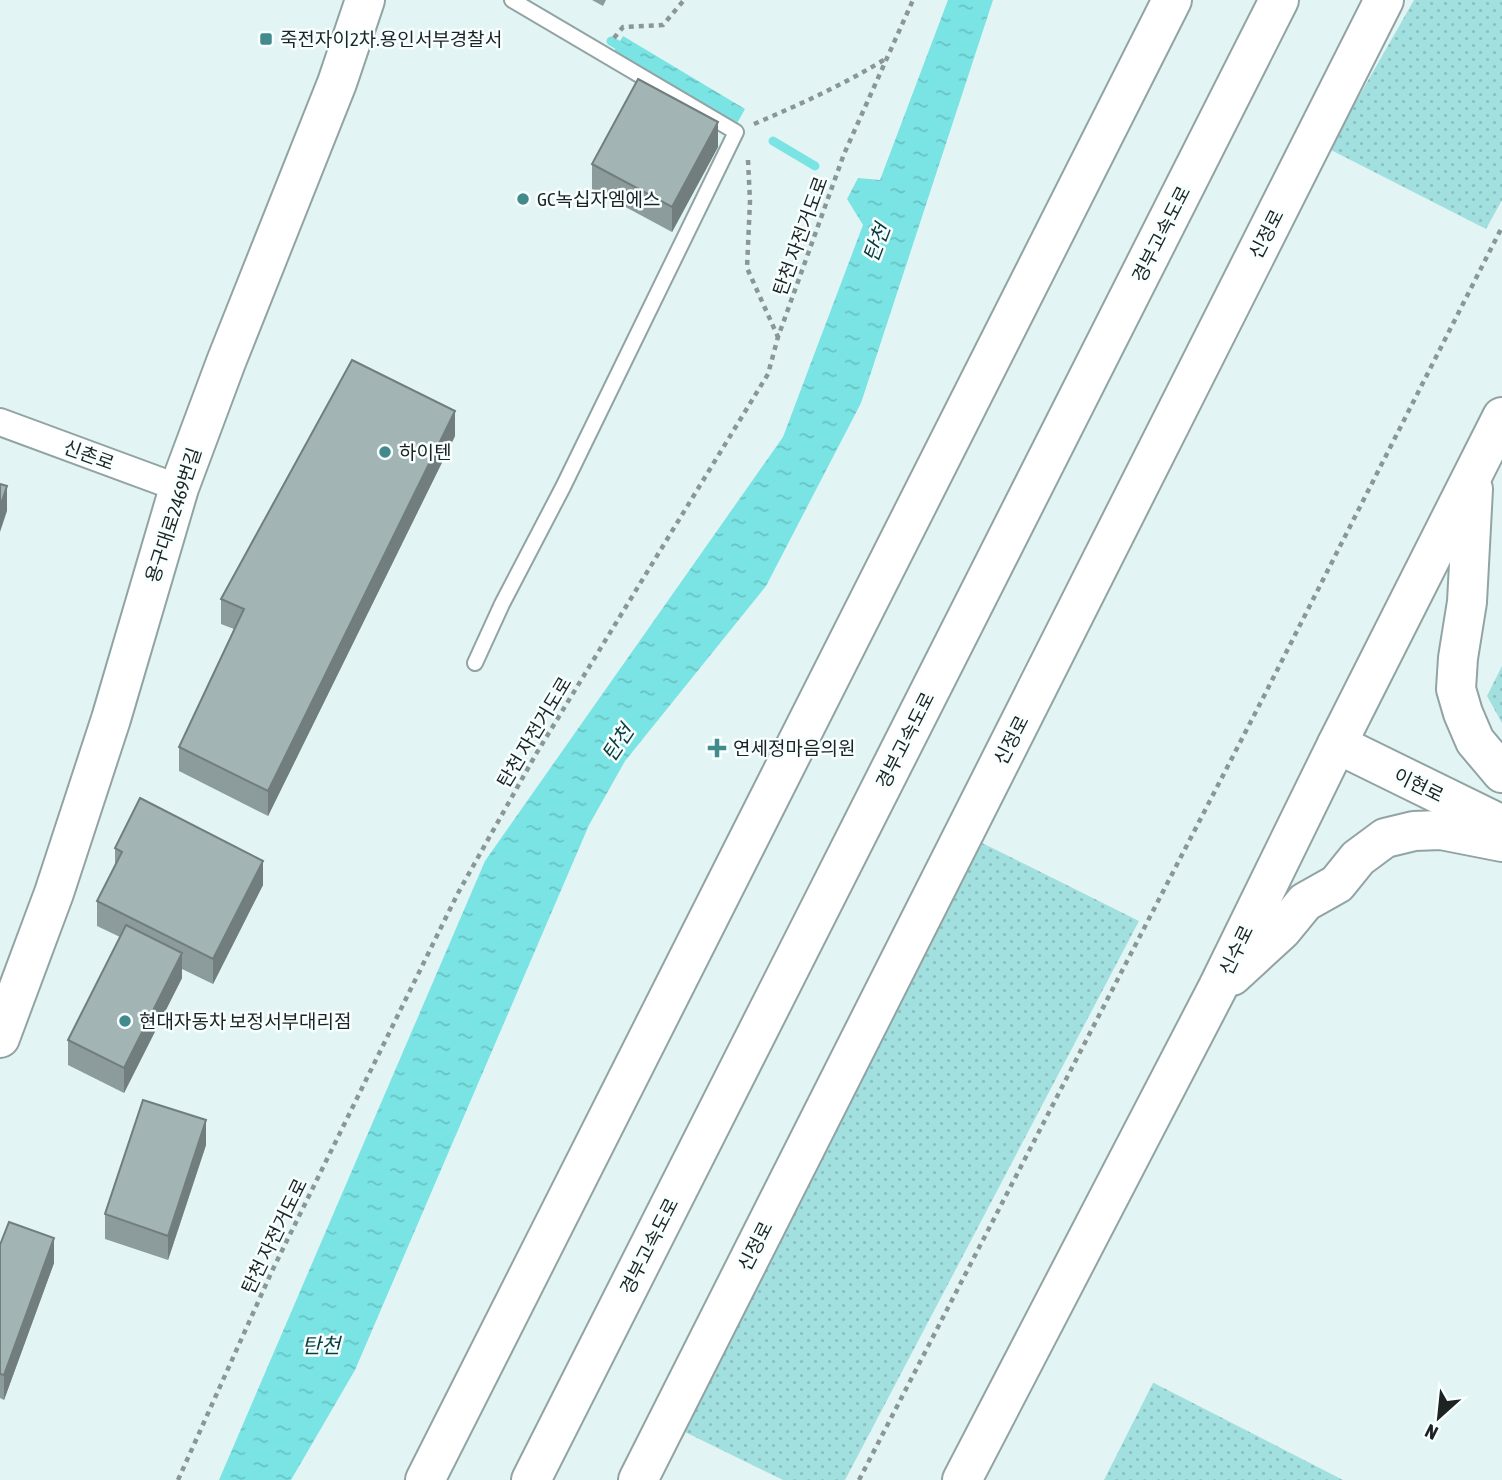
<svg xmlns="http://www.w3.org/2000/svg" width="1502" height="1480" font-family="'Asap Condensed','Noto Sans KR',sans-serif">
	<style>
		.grass { fill: url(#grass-dots) }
		.water { fill: url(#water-ripples) }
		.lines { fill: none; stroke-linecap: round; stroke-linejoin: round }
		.stream { stroke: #7ae3e4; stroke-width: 9 }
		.lane-casing { stroke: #92a3a3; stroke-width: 18 }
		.street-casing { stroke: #92a3a3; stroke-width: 30 }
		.secondary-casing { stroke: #92a3a3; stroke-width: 42 }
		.highway-casing { stroke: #92a3a3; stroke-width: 42 }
		.path { stroke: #8b9797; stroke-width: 4.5; stroke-dasharray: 5 5; stroke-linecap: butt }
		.lane { stroke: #fff; stroke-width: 14 }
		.street { stroke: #fff; stroke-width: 26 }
		.secondary { stroke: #fff; stroke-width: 38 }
		.highway { stroke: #fff; stroke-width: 38 }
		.wall { fill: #8c9b9b }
		.shaded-wall { fill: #727e7e }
		.building { fill: #a3b4b4; stroke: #727e7e; stroke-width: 2 }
		.poi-dot { fill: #428a8b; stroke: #f8ffff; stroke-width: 2.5 }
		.labels { text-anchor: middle; stroke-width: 5; stroke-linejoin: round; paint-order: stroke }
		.poi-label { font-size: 19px; fill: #1d2323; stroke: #f8ffff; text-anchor: start }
		.street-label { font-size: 19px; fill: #1d2323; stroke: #f8ffff }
		.water-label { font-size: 21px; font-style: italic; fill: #0a3d3e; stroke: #f8ffff }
	</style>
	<defs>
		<pattern id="grass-dots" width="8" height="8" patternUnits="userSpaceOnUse" patternTransform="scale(1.75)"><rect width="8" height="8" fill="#a2dfdf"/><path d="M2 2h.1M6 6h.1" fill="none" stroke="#8bbfbf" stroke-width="1.8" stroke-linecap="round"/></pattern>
		<pattern id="water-ripples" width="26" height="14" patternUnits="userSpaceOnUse" patternTransform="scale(1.75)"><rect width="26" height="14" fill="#7ae3e4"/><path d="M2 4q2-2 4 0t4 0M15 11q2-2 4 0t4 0" fill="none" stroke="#69c2c3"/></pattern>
	</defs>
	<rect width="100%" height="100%" fill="#e2f4f4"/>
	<g class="grass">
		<path d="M1414,0H1502V200L1486,229L1329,149Z"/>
		<path d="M1502,666V723L1487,696Z"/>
		<path d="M974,839L1139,921L845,1480H783L683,1431Z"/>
		<path d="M1153,1383H1154L1343,1480H1104Z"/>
	</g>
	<g class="water">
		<path d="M948,0H993L861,403L766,586L625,761L589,825L355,1370L291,1480H219L485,861L783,437L863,225L847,199L858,178L880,180Z"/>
		<path d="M623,36L745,109L735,127L613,53Z"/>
	</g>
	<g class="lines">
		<g class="stream">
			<path d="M611,41L628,51"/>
			<path d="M773,141L815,166"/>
		</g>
		<g class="lane-casing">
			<path id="lane" d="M475,663L502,604L563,487L736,132L512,0"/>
		</g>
		<g class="street-casing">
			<path id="street" d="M0,422L179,488"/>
		</g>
		<g class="secondary-casing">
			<g id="secondary">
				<path d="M1473,489L1467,602L1458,658L1456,689L1463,713L1475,741L1502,773"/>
				<path d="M1337,744L1502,825"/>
				<path d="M1232,976L1282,930L1305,902L1337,884L1358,858L1385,838L1414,831L1441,830L1502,842"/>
				<path d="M0,1038L54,893L111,719L179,488L226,362L337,83L365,0"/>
				<path d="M638,1480L1384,0"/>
				<path d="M962,1480L1217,989L1337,744L1502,417"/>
			</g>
		</g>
		<g class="highway-casing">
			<g id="highway">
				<path d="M425,1480L1172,0"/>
				<path d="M531,1480L1279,0"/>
			</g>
		</g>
		<g class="path">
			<path d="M614,38L623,27L663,25L684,0"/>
			<path d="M754,124C801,104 843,85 887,58"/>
			<path d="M748,160L750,201L747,268L778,337"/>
			<path d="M178,1480L272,1271L458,893L536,754L768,374L778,337L844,154L913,0"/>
			<path d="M859,1480L1263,698L1502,227"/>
		</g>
		<use href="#lane" class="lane"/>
		<use href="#street" class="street"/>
		<use href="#secondary" class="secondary"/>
		<use href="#highway" class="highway"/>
	</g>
	<g class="wall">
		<path d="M592,0H606L603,6Z"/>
		<path d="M718,147L672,232L592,189V164Z"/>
		<path d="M455,436L268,816L179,771V747L234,629L221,624V599Z"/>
		<path d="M115,848L263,885L213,984L182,969V978L124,1093L68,1065V1040L120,937L97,926V901L115,866Z"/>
		<path d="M206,1145L168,1260L105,1239V1214Z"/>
		<path d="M0,1245L54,1263L4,1400L0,1398Z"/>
	</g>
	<g class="shaded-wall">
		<path d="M718,122V147L672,232V207Z"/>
		<path d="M455,411V436L268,816V791Z"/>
		<path d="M7,486V511L0,532V507Z"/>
		<path d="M263,861V885L213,984V959Z"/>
		<path d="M182,953V978L124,1093V1068Z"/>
		<path d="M206,1120V1145L168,1260V1236Z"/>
		<path d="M54,1238V1263L4,1400V1375Z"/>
	</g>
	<g class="building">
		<path d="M638,79L718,122L672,207L592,164Z"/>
		<path d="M352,360L455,411L268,791L179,747L244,609L221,599Z"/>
		<path d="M0,484L7,486L0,507Z"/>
		<path d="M140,798L263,861L213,959L97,901L122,852L115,848Z"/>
		<path d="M126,925L182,953L124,1068L68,1040Z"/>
		<path d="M143,1100L206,1120L168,1236L105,1214Z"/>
		<path d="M9,1222L54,1238L4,1375L0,1374V1245Z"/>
	</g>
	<g class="poi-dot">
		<rect x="259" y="32" width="14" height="14" rx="3.5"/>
		<circle cx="523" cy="199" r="7"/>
		<circle cx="385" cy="452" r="7"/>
		<path d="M713.5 737.5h7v7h7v7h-7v7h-7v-7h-7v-7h7z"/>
		<circle cx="125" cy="1021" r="7"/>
	</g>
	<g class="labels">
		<g class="poi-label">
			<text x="280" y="46">죽전자이2차.용인서부경찰서</text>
			<text x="537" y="206">GC녹십자엠에스</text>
			<text x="399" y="459">하이텐</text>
			<text x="733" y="755">연세정마음의원</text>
			<text x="139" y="1028">현대자동차 보정서부대리점</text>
		</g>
		<g class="street-label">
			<text transform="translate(1161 234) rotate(-63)" y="7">경부고속도로</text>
			<text transform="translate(1266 234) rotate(-63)" y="7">신정로</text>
			<text transform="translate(800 236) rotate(-70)" y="7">탄천 자전거도로</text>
			<text transform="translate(89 455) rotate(20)" y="7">신촌로</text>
			<text transform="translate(173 515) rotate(-72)" y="7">용구대로2469번길</text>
			<text transform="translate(534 732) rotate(-59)" y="7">탄천 자전거도로</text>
			<text transform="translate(905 740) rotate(-63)" y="7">경부고속도로</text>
			<text transform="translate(1011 740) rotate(-63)" y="7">신정로</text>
			<text transform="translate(1419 785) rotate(26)" y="7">이현로</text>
			<text transform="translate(1236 950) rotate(-64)" y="7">신수로</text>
			<text transform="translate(274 1236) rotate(-64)" y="7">탄천 자전거도로</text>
			<text transform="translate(649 1246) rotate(-63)" y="7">경부고속도로</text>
			<text transform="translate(755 1246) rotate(-63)" y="7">신정로</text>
		</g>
		<g class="water-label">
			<text transform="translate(877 243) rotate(-69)" y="7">탄천</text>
			<text transform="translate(618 743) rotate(-56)" y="7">탄천</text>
			<text x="321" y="1353">탄천</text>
		</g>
	</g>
	<g transform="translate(1439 1417) rotate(207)" stroke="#f8ffff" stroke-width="5" paint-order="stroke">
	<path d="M0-5L12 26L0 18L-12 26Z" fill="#1d2323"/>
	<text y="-10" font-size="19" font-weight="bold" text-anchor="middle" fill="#1d2323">N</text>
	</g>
</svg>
